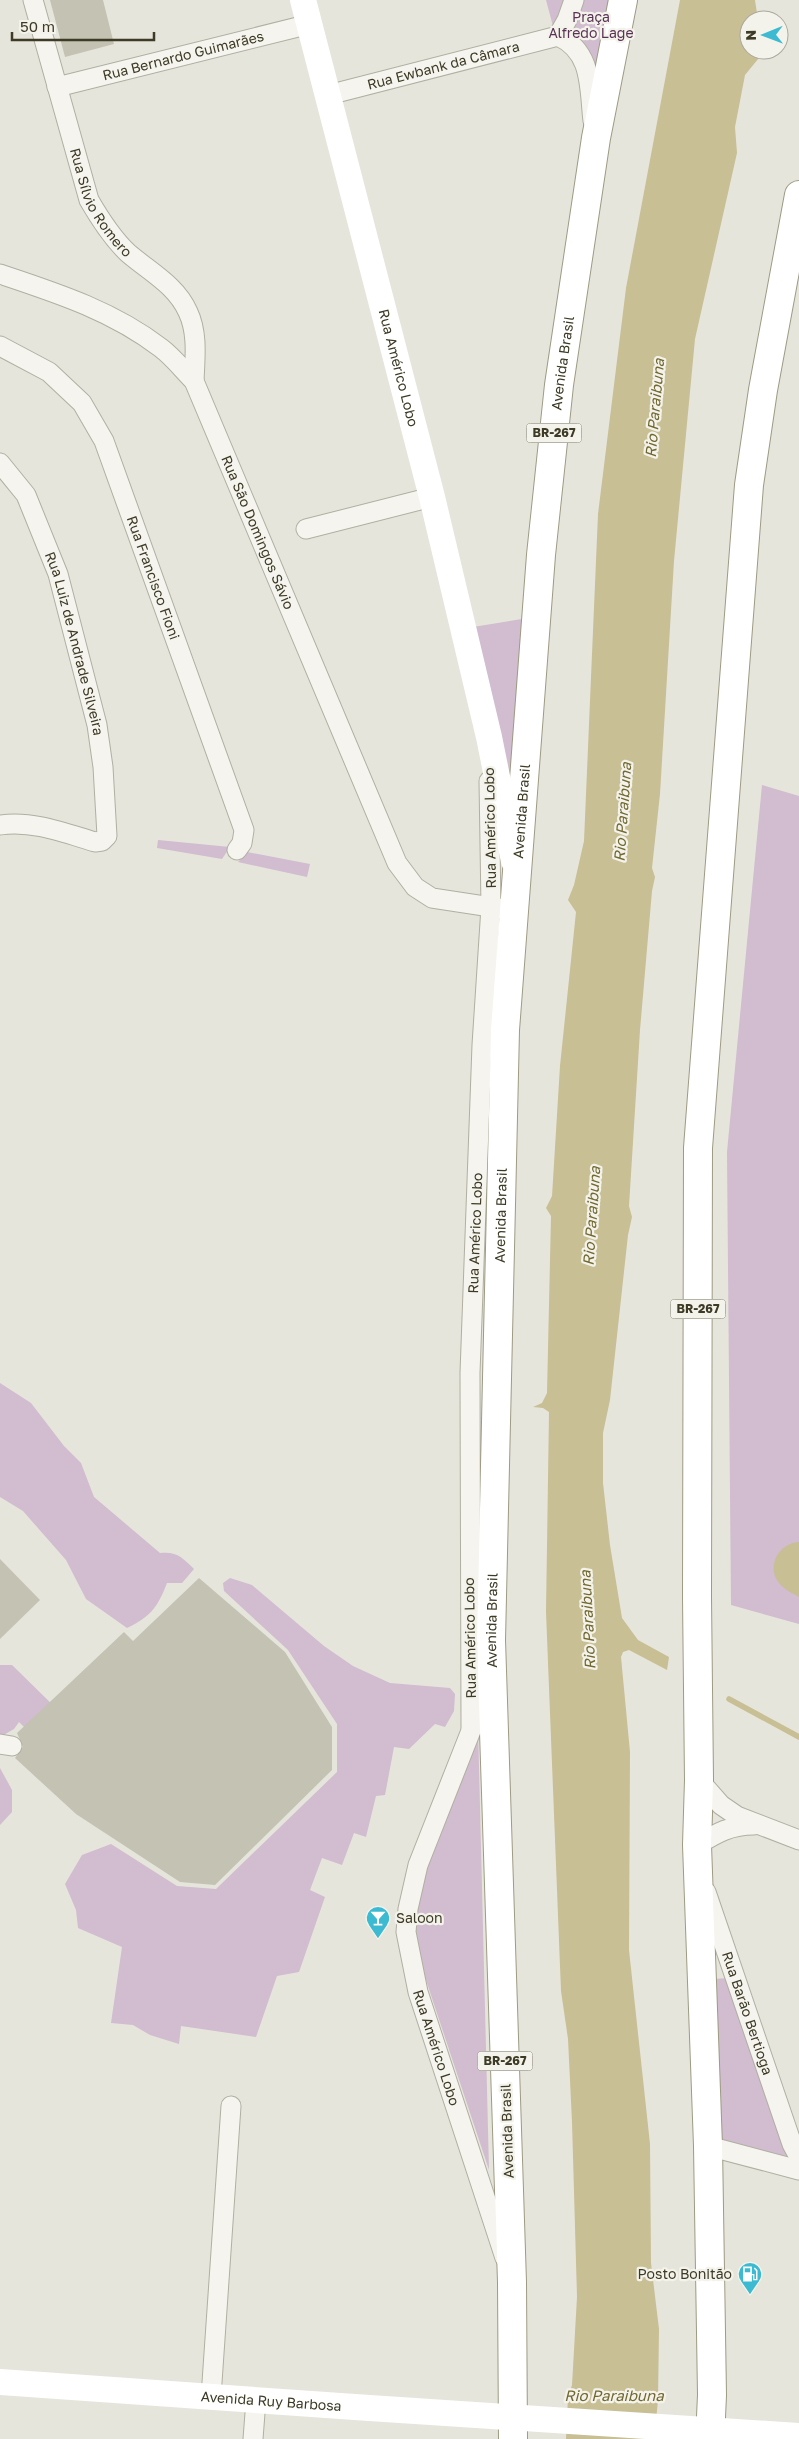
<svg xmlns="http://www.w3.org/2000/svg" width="799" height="2439" font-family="'Golos Text',sans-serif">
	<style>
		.green { fill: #d1bcd0 }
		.water { fill: #c8bf95 }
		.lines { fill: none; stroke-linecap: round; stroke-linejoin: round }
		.stream { stroke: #c8bf95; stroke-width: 5.5 }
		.building { fill: #c3c2b3 }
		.street-casing { stroke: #b0afa1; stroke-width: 21 }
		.highway-casing { stroke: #9d9b83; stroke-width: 30 }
		.street { stroke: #f5f4ee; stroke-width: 19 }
		.secondary { stroke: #fff; stroke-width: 26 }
		.highway { stroke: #fff; stroke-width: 28 }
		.labels { text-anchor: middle; stroke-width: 4.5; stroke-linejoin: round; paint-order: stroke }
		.shield { fill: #f4f3eb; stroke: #747260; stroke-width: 1 }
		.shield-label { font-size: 12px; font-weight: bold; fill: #3d3b25 }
		.park-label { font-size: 14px; fill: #593254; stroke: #f4f3eb }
		.street-label { font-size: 14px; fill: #3d3b25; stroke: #f4f3eb }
		.poi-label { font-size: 14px; fill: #3d3b25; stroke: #f4f3eb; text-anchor: start }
		.water-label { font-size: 15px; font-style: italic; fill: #71682f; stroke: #f4f3eb }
	</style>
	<rect width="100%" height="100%" fill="#e6e5dc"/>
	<g class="green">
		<path d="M546,0H573L554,30Z"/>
		<path d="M576,0H617L596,126L571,40L569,22Z"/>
		<path d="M528,618L514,792L473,627Z"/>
		<path d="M762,785L799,796V1624L731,1605L727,1152Z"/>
		<path d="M158,840L230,847L222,859L157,848Z"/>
		<path d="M247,852L310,864L307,877L238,862Z"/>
		<path d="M0,1383L31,1403L64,1446L81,1463L94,1497L160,1553C177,1551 183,1558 194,1569L182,1583H167C158,1607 150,1617 127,1628L86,1599L66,1560L23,1511L0,1497Z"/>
		<path d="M230,1578L252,1585L324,1646L353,1666L390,1683L450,1688L455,1694L454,1711L445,1727L435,1724L409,1749L394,1747L385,1795L376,1796L366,1837L354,1833L342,1865L322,1858L310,1890L325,1897L299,1972L277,1976L256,2037L181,2026L179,2044L150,2035L133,2025L111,2023L122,1947L78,1928L76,1910L65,1884L82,1855L111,1844L177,1886L216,1889L337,1772V1724L288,1650L224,1591L223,1583Z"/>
		<path d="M0,1665H12L63,1715L35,1738L19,1722L14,1729L0,1737Z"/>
		<path d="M478,1727L489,2170L422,1968L416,1942L415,1923L422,1876Z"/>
		<path d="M0,1768L12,1790V1812L0,1825Z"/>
		<path d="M728,1978L789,2157L719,2140L714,1979Z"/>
	</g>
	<g class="water">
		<path d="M680,0H755L758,20H749V50H763V53L745,75L735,127L737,153L695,339L674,561L660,794L652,868L655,877L652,891L640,1030L629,1206L632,1217L628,1235L610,1400L603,1433V1483L610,1545L622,1618L638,1640L669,1657L667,1670L629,1650L623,1652L621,1657L630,1752L629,1950L650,2144L651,2263L659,2329L658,2401L654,2439H566L568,2397L572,2385L577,2297L572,2122L568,2039L561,1991L546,1612L549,1412L543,1408L533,1407L542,1403L547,1393L551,1216L546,1208L552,1196L560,1066L576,912L568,900L574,885L584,841L598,514L626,288Z"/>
		<path d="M799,1542V1597C792,1593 785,1590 779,1583C766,1566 779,1543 799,1542Z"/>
	</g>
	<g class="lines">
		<path class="stream" d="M729,1699L799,1737"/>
	</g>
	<g class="building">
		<path d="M50,0H103L114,44L65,57Z"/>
		<path d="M0,1559L40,1600L0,1639Z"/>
		<path d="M199,1578L285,1652L332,1727V1770L215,1885L180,1882L76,1814L15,1758L23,1747L17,1733L124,1632L133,1641Z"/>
	</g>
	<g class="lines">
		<g class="street-casing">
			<g id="street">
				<path id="s1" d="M33,0L89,200C100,219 112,238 128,253C150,272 176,285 188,312C198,333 195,358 194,381"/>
				<path d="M558,36C593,52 589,88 593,121"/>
				<path d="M558,36L567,20L574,0"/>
				<path id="s2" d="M57,87L310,24"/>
				<path id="s3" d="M328,95L558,36"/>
				<path id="s4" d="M0,274C57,293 113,311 161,348C173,357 183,370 194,381L397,863L415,887L432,898L504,909"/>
				<path id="s5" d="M0,346L49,372L82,403L104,441L244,830L242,843L237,850"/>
				<path id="s6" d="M0,463L26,495L58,574L97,725L103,767L107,836L102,841L95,842C65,833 32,820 0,825"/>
				<path d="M306,529L432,497"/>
				<path id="s7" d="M476,1718L418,1865L408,1909L406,1932L418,1992L505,2258"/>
				<path id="s8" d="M471,1728L470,1373L482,1045L491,907L489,781"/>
				<path d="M0,1744L12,1746"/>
				<path d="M699,1780L721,1805L737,1816L799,1840"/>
				<path d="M697,1845C717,1833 730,1825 754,1825"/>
				<path id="s9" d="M706,1892L792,2144L799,2157"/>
				<path d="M708,2146L799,2170"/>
				<path d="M211,2397L231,2106"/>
				<path d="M253,2439L256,2400"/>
			</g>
		</g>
		<g class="highway-casing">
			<g id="highway">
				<path id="s12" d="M513,2439L512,2282L491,1640L505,1030L541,555L559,385L596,138L623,0"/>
				<path d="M710,2439L712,2395L708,2146L697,1845L699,1780L697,1597L698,1148L749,485L763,390L799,195"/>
			</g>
		</g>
		<use href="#street" class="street"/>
		<g class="secondary">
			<path id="s10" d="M303,0L432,497L489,737L514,861"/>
			<path id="s11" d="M0,2382C266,2401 533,2420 799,2436"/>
		</g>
		<use href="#highway" class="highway"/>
	</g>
	<defs>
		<g id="bar-pin" transform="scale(1.25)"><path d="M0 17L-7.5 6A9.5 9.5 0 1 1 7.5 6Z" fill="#3bbad1" stroke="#f4f3eb"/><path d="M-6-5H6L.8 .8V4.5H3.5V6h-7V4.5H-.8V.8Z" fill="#fff"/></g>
		<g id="fuel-pin" transform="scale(1.25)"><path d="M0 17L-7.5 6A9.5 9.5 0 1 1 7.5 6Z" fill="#3bbad1" stroke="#f4f3eb"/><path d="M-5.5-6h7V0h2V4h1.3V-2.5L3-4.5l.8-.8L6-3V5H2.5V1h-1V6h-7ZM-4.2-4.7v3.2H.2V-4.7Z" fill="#fff"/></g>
	</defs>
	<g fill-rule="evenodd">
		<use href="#bar-pin" x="378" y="1918"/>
		<use href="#fuel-pin" x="750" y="2274"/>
	</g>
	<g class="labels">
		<g class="shield">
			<rect x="526.5" y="423.5" width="55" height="19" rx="4"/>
			<rect x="670.5" y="1299.5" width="55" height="19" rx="4"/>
			<rect x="477.5" y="2051.5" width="55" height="19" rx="4"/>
		</g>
		<g class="shield-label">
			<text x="554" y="437">BR-267</text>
			<text x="698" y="1313">BR-267</text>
			<text x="505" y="2065">BR-267</text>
		</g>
		<g class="park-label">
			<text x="591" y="22">Praça<tspan x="591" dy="16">Alfredo Lage</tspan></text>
		</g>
		<g class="street-label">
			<text dy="5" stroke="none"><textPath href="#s2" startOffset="130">Rua Bernardo Guimarães</textPath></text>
			<text dy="5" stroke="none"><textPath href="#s3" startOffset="119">Rua Ewbank da Câmara</textPath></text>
			<text dy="5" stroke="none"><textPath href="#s1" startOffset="215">Rua Sílvio Romero</textPath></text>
			<text dy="5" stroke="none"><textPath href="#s12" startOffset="2079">Avenida Brasil</textPath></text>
			<text dy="5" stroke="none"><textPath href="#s10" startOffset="380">Rua Américo Lobo</textPath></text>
			<text dy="5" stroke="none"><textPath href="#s4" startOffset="389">Rua São Domingos Sávio</textPath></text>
			<text dy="5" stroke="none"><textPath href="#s5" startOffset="290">Rua Francisco Fioni</textPath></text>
			<text dy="5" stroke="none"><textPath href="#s6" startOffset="198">Rua Luiz de Andrade Silveira</textPath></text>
			<text dy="5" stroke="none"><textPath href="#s12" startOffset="1629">Avenida Brasil</textPath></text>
			<text transform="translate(490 828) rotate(-91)" y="5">Rua Américo Lobo</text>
			<text dy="5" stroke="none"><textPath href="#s12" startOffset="1224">Avenida Brasil</textPath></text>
			<text dy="5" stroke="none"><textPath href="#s8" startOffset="495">Rua Américo Lobo</textPath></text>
			<text dy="5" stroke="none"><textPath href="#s12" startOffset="819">Avenida Brasil</textPath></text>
			<text transform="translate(470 1638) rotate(-91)" y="5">Rua Américo Lobo</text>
			<text dy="5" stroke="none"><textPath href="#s9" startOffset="128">Rua Barão Bertioga</textPath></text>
			<text dy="5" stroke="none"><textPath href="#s7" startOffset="346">Rua Américo Lobo</textPath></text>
			<text transform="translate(507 2131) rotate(-92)" y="5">Avenida Brasil</text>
			<text dy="5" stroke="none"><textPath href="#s11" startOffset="272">Avenida Ruy Barbosa</textPath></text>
		</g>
		<g class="poi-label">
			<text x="396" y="1923">Saloon</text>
			<text x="732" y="2279" text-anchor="end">Posto Bonitão</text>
		</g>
		<g class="water-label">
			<text transform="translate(655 408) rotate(-85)" y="5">Rio Paraibuna</text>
			<text transform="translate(623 812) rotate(-86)" y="5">Rio Paraibuna</text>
			<text transform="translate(592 1216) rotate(-86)" y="5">Rio Paraibuna</text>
			<text transform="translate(588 1620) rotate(-93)" y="5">Rio Paraibuna</text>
			<text x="614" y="2401">Rio Paraibuna</text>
		</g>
	</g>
	<g transform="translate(764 35) rotate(269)"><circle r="24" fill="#f4f3eb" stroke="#aba99c"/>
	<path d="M0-4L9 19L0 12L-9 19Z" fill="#3bbad1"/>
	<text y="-8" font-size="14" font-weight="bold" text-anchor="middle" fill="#3d3b25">N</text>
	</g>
	<path d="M12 32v8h142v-8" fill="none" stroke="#3d3b25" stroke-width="2.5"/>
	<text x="20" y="32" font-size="15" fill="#3d3b25" stroke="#f4f3eb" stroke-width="4" paint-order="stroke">50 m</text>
</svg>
